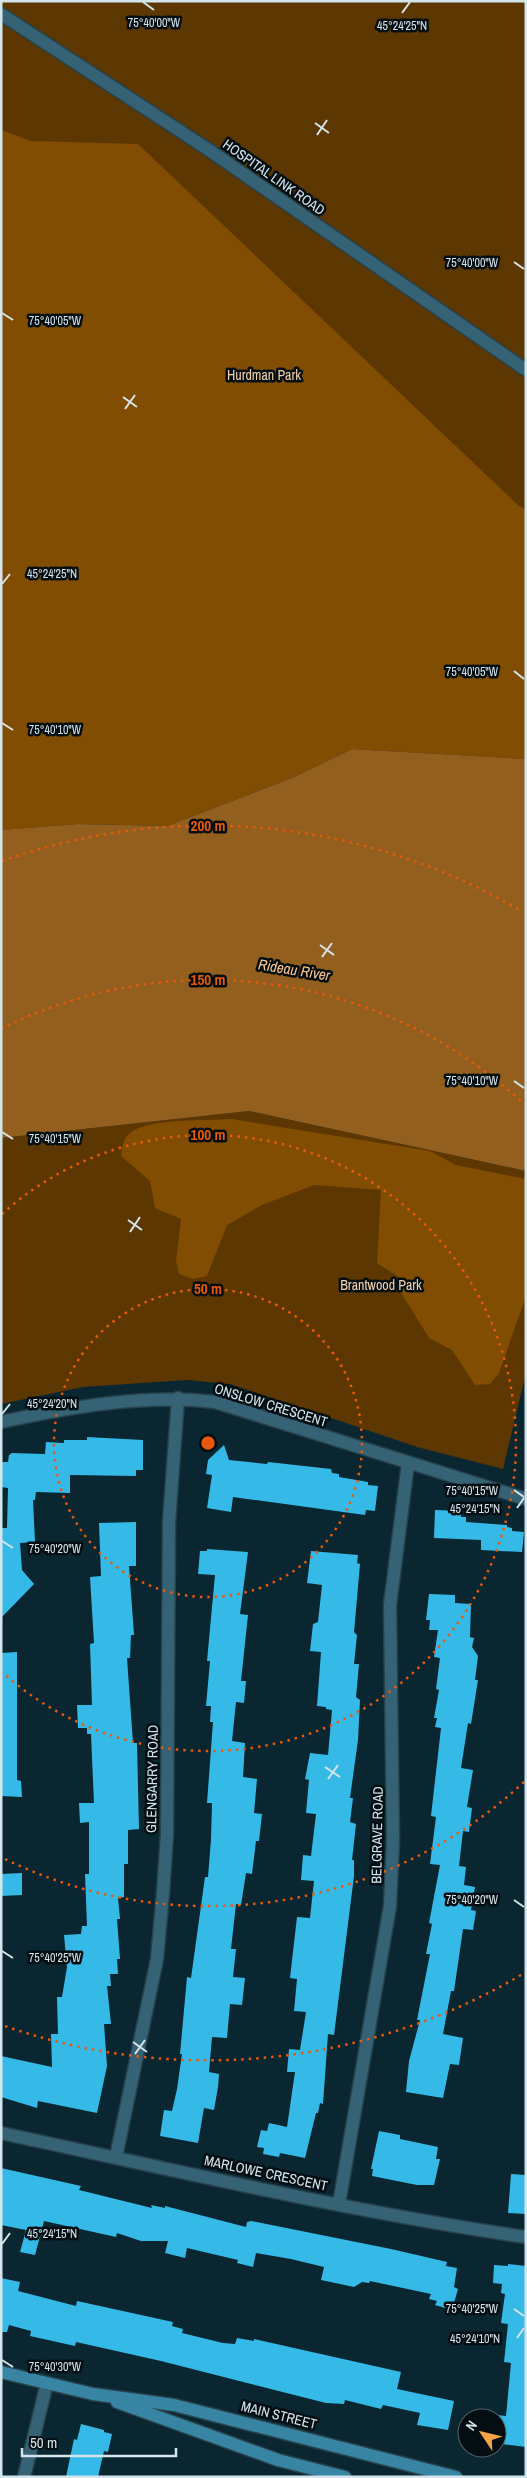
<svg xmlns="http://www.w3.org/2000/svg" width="527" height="2478" font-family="'Archivo Narrow',sans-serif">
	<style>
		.green { fill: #5d3701 }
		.forest { fill: #804d02 }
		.water { fill: #935f1f }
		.building { fill: #35bae8 }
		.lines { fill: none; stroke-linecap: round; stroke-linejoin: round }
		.minor-casing { stroke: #26414b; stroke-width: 15 }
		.tertiary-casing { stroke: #26414b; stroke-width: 15 }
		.secondary-casing { stroke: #26414b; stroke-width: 15 }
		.minor { stroke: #356274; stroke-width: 12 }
		.tertiary { stroke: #356274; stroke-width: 12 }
		.secondary { stroke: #3885a3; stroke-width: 12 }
		.ticks { fill: none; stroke: #d5e5ec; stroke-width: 2 }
		.ring { fill: none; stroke: #e8590c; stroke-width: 2.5; stroke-dasharray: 2.5 5 }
		.labels { text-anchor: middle; stroke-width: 5; stroke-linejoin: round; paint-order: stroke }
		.street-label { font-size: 14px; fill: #d5e5ec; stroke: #040e12 }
		.park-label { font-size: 14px; fill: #f4d0ab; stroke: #040e12 }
		.water-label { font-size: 15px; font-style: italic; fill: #fbc58d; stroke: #040e12 }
		.ticks-label { font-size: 12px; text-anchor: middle; fill: #d5e5ec; stroke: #040e12; stroke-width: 5; stroke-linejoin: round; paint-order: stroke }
		.centre { fill: #e8590c; stroke: #040e12; stroke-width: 2.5 }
		.ring-label { font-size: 15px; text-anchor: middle; font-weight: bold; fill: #e8590c; stroke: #040e12; stroke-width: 5; stroke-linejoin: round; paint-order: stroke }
	</style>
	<rect width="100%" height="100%" fill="#092631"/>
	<g class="green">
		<path d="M1,1H526V759L352,749L78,824L1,830Z"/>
		<path d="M249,1111L526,1171V1373L503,1469L417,1447L230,1384L187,1380L83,1387L1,1404V1138Z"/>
	</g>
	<g class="forest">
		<path d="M1,130L31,141L138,144L519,506L526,509V759L352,749L294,777L167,826L78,824L1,830Z"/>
		<path d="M231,1119L430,1151L456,1165L526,1179V1296L499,1373L490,1384L475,1385L452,1350L429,1338L400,1291V1278L377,1263L381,1190L314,1185L262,1205L227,1225L207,1276L193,1279L179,1274L176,1261L181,1219L155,1208L150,1181L121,1156C122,1147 123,1138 131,1132C152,1118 206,1121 231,1119Z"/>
	</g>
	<path class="water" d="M352,749L526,759V1171L249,1111L1,1138V830L78,824L167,826L294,777Z"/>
	<g class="building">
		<path d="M87,1437L143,1440V1470H136V1476L70,1475V1493L36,1492L35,1500H33L35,1542L20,1543L22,1570L34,1584L1,1618V1528H7L8,1488L1,1487V1462H8L9,1455L12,1453L45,1454L46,1442L64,1443V1440H87Z"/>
		<path d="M224,1445L229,1460L267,1464L268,1462L331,1469L332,1473L339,1474V1477L368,1482V1485L378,1486L375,1511L366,1510L365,1515L233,1497L231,1512L207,1508L212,1475L206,1474L208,1460Z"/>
		<path d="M435,1510L461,1511V1517H466V1522L507,1525V1527L512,1528V1531L524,1532L522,1552L481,1550V1540L434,1538Z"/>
		<path d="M136,1522V1566H129L134,1635H131L130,1658H127L133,1743H137L139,1829L128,1830V1864H124V1897L118,1898L120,1919H117L120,1959H117L118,1974H110L111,1986H107L111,2024H104L107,2066L97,2113L38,2101L37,2108L1,2097V2056L52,2067L51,2034H58L57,1997H62L67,1967L64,1935L81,1934L82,1926H87L85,1874H89V1822L80,1823L79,1803H94L91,1734H87V1728H78L77,1705H92L90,1644L94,1643L90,1577L101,1576L99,1523Z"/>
		<path d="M207,1549L248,1552L240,1614L248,1615L241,1681H246L244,1703L236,1702L232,1741L245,1743L243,1777L257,1779L254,1813L262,1814L259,1841H256L252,1874L246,1873L241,1905L236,1904L231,1949H236L233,1977L245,1978L242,2005L230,2004L227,2038L212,2037L209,2072L219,2074L218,2087L214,2110L204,2108L198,2143L160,2136L164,2110L172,2111L177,2089L182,2054H180L187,1977L191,1978L205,1877H208L211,1839L212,1803H207L213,1722H210L211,1706H206L210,1661H207L215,1575L198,1574L200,1551H207Z"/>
		<path d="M311,1551L358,1555L357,1563L360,1564L354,1632L357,1635L354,1664H359L356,1697L360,1700L358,1740L350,1798H353L350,1822L356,1824L352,1860H354V1876L334,2035L328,2034L323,2104L320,2103L318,2113H316L305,2158L280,2153L279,2157L263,2154L264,2148L257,2147L261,2130L267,2131L269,2123L287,2127L295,2072H287L289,2049L300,2050L306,2012L294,2011L297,1979L290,1978L297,1917L310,1918L314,1881L301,1880L303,1855L311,1856L316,1814L306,1813L309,1780L305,1779L310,1753L328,1755L332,1710L326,1709V1707L317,1706L321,1652L310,1651L313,1624L318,1622L322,1585L307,1583Z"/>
		<path d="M429,1594L455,1595V1603L471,1604L470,1637L474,1638L472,1647L478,1656L475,1680H478L471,1724L468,1723L461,1768L473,1770L467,1807L472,1808L469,1832L463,1831L459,1866L466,1867L464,1885L475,1887L471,1910L476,1911L473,1930L463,1929L454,1991H451L443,2034L463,2038L459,2065L450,2064L443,2098L406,2092L409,2061L420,2020H417L430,1954H426L432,1924L429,1923L440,1865L430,1864L436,1817L431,1816L441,1728L435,1727L437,1718H434L439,1690L436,1689L440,1658L434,1657L438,1630H429L430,1620H426Z"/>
		<path d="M17,1652V1780L21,1781L22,1797L1,1796V1653Z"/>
		<path d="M22,1873V1895L1,1896V1874Z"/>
		<path d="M379,2131L400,2135V2139L438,2147L436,2159H440L434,2185H417L372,2176L373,2169H371Z"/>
		<path d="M1,2168L81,2186L79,2190L152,2208L151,2205L165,2208V2206L246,2227L247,2222L251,2221L391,2249L447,2262L446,2266L457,2268L454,2287L458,2289L452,2310L435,2305L437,2301L429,2299L431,2294L370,2281L369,2283L362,2282L354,2287L321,2280L324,2267L291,2259L256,2253L253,2267L237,2263L238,2260L187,2248L185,2258L165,2253L168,2241H141L117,2233L116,2237L44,2221L35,2255L20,2252L26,2230L1,2225Z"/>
		<path d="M511,2174L526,2175V2214L508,2213Z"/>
		<path d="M508,2264L526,2266V2447L502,2444L504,2434L497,2433V2415L506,2416L511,2363L504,2362L508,2324L501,2323L505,2294L501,2293L502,2284L493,2283L494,2265L508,2266Z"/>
		<path d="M1,2278L20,2282L18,2291L76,2306L77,2301L173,2322L172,2326L183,2329L182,2333L223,2343L235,2344L237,2338L254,2341V2339L401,2372L397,2389L454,2401L448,2430L417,2425L420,2413L383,2405L381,2409L345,2400L344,2404L326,2403L161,2361L76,2342L75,2346L30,2336L31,2331L9,2325L7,2332H1Z"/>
		<path d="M81,2424L104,2430V2432L112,2434L108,2452L104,2451L98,2477H66L74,2439L77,2440Z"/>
	</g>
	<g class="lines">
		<g class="minor-casing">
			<g id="minor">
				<path d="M1,1422C71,1407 143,1394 215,1402L526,1499"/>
				<path d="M1,2133C175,2170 350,2212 526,2237"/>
				<path d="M116,2157L157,1959L163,1893L167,1834L169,1522L178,1398"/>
				<path d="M339,2204L390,1906L393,1841L390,1605L408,1463"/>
				<path d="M24,2477L47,2383"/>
			</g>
		</g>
		<g class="tertiary-casing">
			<path id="tertiary" d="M1,14L209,150L526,370"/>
		</g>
		<g class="secondary-casing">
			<g id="secondary">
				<path d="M1,2372L93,2394L174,2405L456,2477"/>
				<path d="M117,2402L278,2460L345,2477"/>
			</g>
		</g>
		<use href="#minor" class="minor"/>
		<use href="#tertiary" class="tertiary"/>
		<use href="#secondary" class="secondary"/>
	</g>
	<path class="ticks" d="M143,2L154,10M402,13L410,2M315,123L329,133M317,135L327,120M514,262L524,269M2,313L13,320M123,397L137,407M125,409L135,395M2,584L10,574M514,671L524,679M2,723L13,730M320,945L334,955M322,957L332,943M514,1081L524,1088M2,1132L13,1139M128,1220L142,1230M130,1232L140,1217M2,1414L10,1404M514,1490L524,1497M517,1508L524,1498M2,1541L13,1548M325,1767L340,1777M328,1779L338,1765M514,1900L524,1907M2,1951L13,1958M133,2042L147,2052M135,2054L145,2040M2,2244L10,2233M514,2309L524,2316M517,2338L524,2328M2,2360L13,2367"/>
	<g class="ring">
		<circle cx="208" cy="1443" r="154"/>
		<path d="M2 1214A308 308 0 1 1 2 1672"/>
		<path d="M524 1782A463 463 0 0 1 1 1857M1 1029A463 463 0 0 1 524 1104"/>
		<path d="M521 1975A617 617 0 0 1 2 2025M2 861A617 617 0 0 1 521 911"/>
	</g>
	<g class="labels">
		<g class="street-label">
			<text transform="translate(274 177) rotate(35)" y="5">HOSPITAL LINK ROAD</text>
			<text transform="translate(271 1405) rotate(17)" y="5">ONSLOW CRESCENT</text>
			<text transform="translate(152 1779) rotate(-89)" y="5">GLENGARRY ROAD</text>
			<text transform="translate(377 1835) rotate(-89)" y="5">BELGRAVE ROAD</text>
			<text transform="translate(266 2173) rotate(12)" y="5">MARLOWE CRESCENT</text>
			<text transform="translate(279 2415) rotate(14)" y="5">MAIN STREET</text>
		</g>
		<g class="park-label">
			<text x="264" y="380">Hurdman Park</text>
			<text x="381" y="1290">Brantwood Park</text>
		</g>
		<g class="water-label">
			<text transform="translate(294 970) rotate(9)" y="5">Rideau River</text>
		</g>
	</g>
	<g class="ticks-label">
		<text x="154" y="27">75°40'00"W</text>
		<text x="402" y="30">45°24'25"N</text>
		<text x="472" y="267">75°40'00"W</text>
		<text x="55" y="325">75°40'05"W</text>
		<text x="52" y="578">45°24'25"N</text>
		<text x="472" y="676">75°40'05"W</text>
		<text x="55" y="734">75°40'10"W</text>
		<text x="472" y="1085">75°40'10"W</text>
		<text x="55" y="1143">75°40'15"W</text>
		<text x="52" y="1408">45°24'20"N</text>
		<text x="472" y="1495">75°40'15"W</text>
		<text x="475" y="1513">45°24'15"N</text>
		<text x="55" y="1553">75°40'20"W</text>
		<text x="472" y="1904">75°40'20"W</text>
		<text x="55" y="1962">75°40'25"W</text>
		<text x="52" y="2238">45°24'15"N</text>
		<text x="472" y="2313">75°40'25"W</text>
		<text x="475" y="2343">45°24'10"N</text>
		<text x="55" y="2371">75°40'30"W</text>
	</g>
	<circle cx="208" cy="1443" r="8" class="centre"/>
	<g class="ring-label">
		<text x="208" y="831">200 m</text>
		<text x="208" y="985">150 m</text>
		<text x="208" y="1140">100 m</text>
		<text x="208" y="1294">50 m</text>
	</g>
	<rect width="527" height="2478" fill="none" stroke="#d5e5ec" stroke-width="5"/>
	<g transform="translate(482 2433) rotate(305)"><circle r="24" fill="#040e12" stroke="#586469"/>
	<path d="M0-4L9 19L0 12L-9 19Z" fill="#f4a444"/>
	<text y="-8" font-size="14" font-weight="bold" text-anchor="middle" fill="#d5e5ec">N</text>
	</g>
	<path d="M22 2448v8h154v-8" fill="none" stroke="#d5e5ec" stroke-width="2.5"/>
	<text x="30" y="2448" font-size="15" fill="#d5e5ec" stroke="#040e12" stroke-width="4" paint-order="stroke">50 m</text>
</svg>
